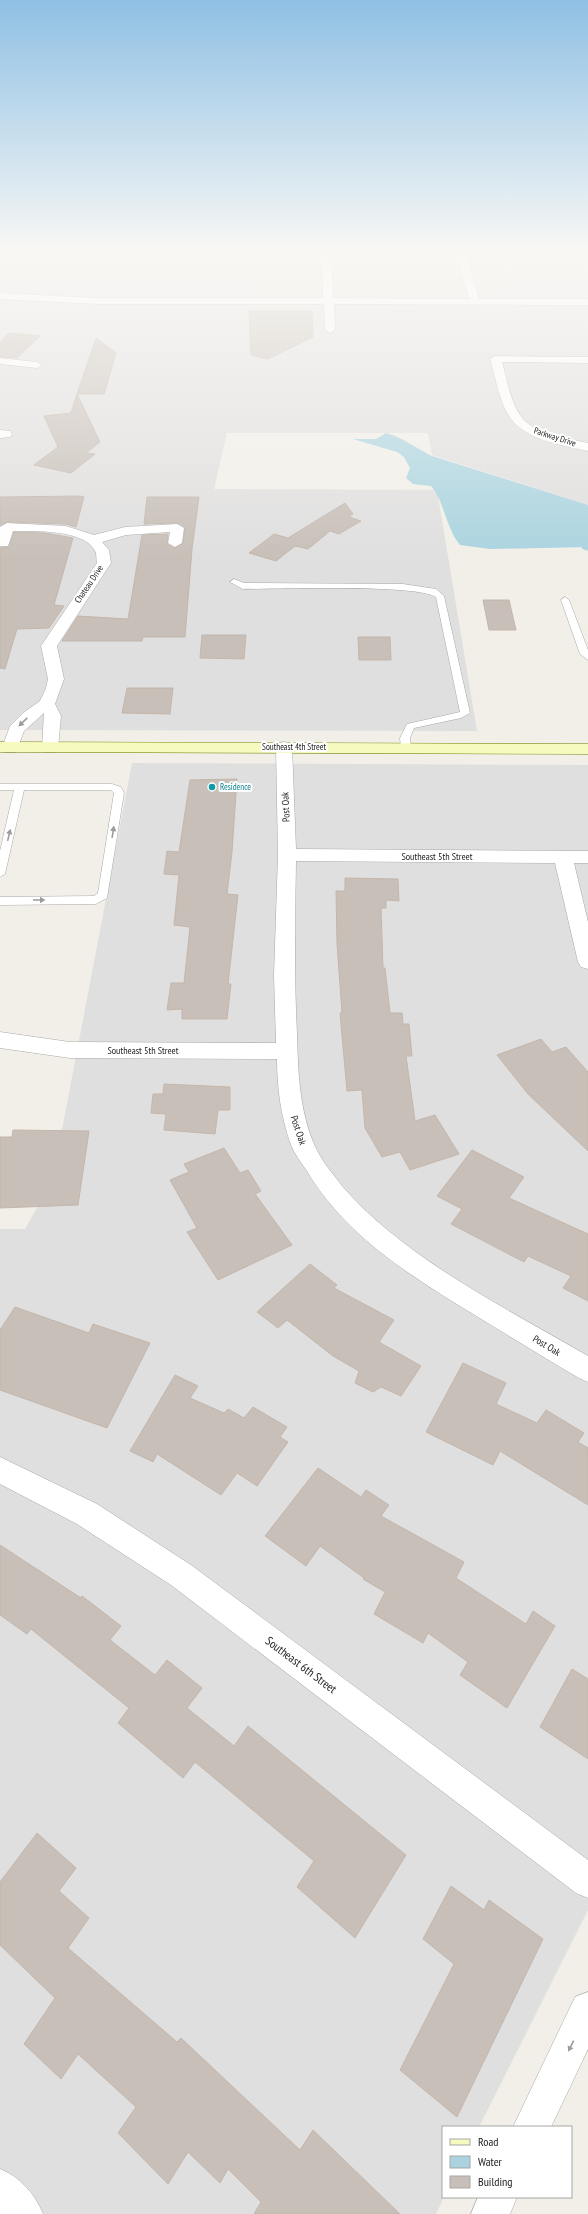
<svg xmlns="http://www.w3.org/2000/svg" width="588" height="2214" font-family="'PT Sans Narrow',sans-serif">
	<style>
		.residential { fill: #e0dfdf }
		.water { fill: #aad3df }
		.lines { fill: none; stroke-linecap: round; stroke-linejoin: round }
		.stream { stroke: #aad3df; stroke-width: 5 }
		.building { fill: #c7bfb8; stroke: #c4b6ab }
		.service-casing { stroke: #a9a9a9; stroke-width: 1 }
		.minor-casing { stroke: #a9a9a9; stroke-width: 1 }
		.tertiary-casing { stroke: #a9a9a9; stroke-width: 1 }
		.secondary-casing { stroke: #707d05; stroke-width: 1 }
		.service { fill: #fff; fill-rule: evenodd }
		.minor { fill: #fff; fill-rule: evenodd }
		.tertiary { fill: #fff; fill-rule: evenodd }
		.secondary { fill: #f7fabf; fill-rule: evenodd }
		.oneway { fill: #9c9c9c }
		.culture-dot { fill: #0f9aa8; stroke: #fff; stroke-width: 1.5 }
		.labels { text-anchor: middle; stroke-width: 4; stroke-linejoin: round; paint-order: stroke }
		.far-street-label { font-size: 9px; fill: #222; stroke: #fff }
		.far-culture-label { font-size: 9px; fill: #0d838f; stroke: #fff; text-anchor: start }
		.street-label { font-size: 10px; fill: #222; stroke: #fff }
		.near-street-label { font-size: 12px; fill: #222; stroke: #fff }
	</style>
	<rect width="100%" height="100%" fill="#f2efe9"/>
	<g class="residential">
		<path d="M0,250H588V505L432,455L428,433H227L214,489L437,490L477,731L0,730Z"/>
		<path d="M132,763L588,765V1910L479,2127H443L444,2197L436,2214H0V1229H25L52,1182Z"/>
	</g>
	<path class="water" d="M386,433C403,438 416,448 432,456L588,505V547L490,549L460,545C446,528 444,501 431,486L413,484L406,478L410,468L404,457L397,452L353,439H376Z"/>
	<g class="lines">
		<path class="stream" d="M584,547L588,548"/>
	</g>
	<g class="building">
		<path d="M249,311H312L313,337L268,359L251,355Z"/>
		<path d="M9,333L40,336L17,358L0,357V342Z"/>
		<path d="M96,338L116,353L104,394H77Z"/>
		<path d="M77,394L100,442L86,453L95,454L71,473L34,465L58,447L44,416L71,413Z"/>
		<path d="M0,497L80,496L84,497L76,527L66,524L7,522L0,525Z"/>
		<path d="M147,497H199L192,549L185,637H143L142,641H62L78,616L128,619L142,535L168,534L167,544L174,548L183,543L185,527L178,523L144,524Z"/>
		<path d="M345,503L353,514L349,517L361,521L339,534L330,531L308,549L295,546L276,561L249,553L274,534L288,538Z"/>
		<path d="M14,532L45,533L73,538L54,605L64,606L49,628L17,629L5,669L0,668V548L9,547Z"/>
		<path d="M483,600H509L516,630H489Z"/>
		<path d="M202,635H246L244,659L200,658Z"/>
		<path d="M358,637H390L391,660H359Z"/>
		<path d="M127,688H173L170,714L122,713Z"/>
		<path d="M237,779L232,852L227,894L238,895L228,984H231L227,1019H182V1009L167,1010L171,983H184L190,927L174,925L179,875L164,874L167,851L179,852L190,780Z"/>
		<path d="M345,878L398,879L399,901L386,900V908H381L383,968H385L390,1013H402L403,1024H409L412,1056H406L415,1121L435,1115L459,1154L410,1170L400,1152L382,1157L365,1128L362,1090L347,1091L340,1013H342L337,943L336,891H345Z"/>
		<path d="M541,1039L552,1052L566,1047L588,1072V1151L528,1094L497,1055Z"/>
		<path d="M164,1084L230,1087V1110H218L215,1134L164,1130L166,1114L151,1113L153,1094H163Z"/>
		<path d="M13,1130L89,1131L78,1205L0,1208V1137H12Z"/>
		<path d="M224,1148L240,1173L248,1170L261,1191L255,1194L292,1245L218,1280L187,1232L197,1228L170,1180L189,1172L184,1164Z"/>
		<path d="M472,1150L524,1177L509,1198L588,1234V1301L563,1288L571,1276L528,1256L524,1262L451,1224L462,1209L437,1196Z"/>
		<path d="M310,1264L337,1285L334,1288L394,1320L379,1342L421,1366L401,1396L381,1387L373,1392L355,1383L359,1371L333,1356L287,1320L278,1328L257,1312Z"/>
		<path d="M15,1307L89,1333L93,1324L150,1343L107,1428L0,1390V1330Z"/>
		<path d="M463,1363L506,1383L496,1404L537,1423L546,1410L584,1433L578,1442L588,1448V1505L500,1451L493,1465L426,1432Z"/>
		<path d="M175,1375L198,1386L190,1398L224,1413L228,1409L244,1418L253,1407L287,1427L280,1437L288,1442L257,1486L237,1473L221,1495L157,1454L153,1462L130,1451Z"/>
		<path d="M318,1468L361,1497L366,1490L389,1505L381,1516L464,1562L456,1578L526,1624L533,1611L555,1626L507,1708L460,1675L468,1662L428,1633L423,1643L374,1614L385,1592L363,1579L364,1578L320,1546L306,1566L265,1536Z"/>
		<path d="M0,1545L81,1598L82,1596L121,1626L110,1640L155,1675L167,1660L202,1688L187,1708L234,1746L248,1726L406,1855L355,1938L297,1887L314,1861L195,1762L183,1778L118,1723L129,1708L31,1629L27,1634L0,1615Z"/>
		<path d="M572,1669L588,1679V1759L540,1727Z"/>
		<path d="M37,1833L76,1868L59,1891L89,1918L68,1948L177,2042L181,2038L300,2150L313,2130L400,2214H254L261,2202L228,2169L220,2183L188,2152L168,2184L118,2133L136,2107L78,2054L61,2079L24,2044L55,1998L0,1945V1882Z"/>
		<path d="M451,1886L484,1910L489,1900L543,1939L457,2117L400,2070L454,1964L423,1939Z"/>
	</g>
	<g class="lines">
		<g class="service-casing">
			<g id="service">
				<path d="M234,579L244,583L403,584L436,589L444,596L470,713L461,718L414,728L410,738L411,748L406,751L401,748L400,738L407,724L460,712L436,597C417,584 275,589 243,589L230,582Z"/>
				<path d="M565,597L569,600L588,650V660L580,654L561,600Z"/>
				<path d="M0,784H112L121,787L124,793L107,898L96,904L0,905V897L94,896L98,893L114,793L111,790H24L5,874L0,877V851L14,790H0Z"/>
			</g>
		</g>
		<g class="minor-casing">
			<g id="minor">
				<path d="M33,250H331L333,298L469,299L455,250H465L479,299H588V305L334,304L335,330L330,333L325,330L324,304H96L0,299V293L96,298H323L322,255L37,253Z"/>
				<path d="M495,356L588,357V363L502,362C507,379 510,400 520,415C533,435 567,438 588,443V451C559,444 519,440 505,409C498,393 495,376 490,359Z"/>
				<path d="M0,358L37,362L42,365L37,368L0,364Z"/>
				<path d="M0,430L10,431L12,434L10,437L0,438Z"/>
				<path d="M7,523L66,526L94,535L125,527L177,524L184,528L182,543L175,547L168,543L170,532L126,535L102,542L109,550L111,563L57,646L64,679L55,704L61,716L58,748L56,752H44L42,748L44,713L24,731L16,752H4L2,748L10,726L23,713L40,701L46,688L48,679L41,646L97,563C96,559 97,554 95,551C85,529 33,531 13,531L8,546H0V527Z"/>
				<path d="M284,742L290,743L292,747L296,849L588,851V863H574L588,922V969L581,967L578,962L555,863L296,861C295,918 294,976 297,1033C298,1070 299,1109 314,1144C320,1159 332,1173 342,1186C405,1259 506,1308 588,1356V1382L579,1378C545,1358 511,1337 478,1317C414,1278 346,1237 307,1171C301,1163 295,1154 291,1145C281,1117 277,1088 277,1059L70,1058L0,1048V1032L70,1042L276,1043L274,975L278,855L276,747L278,743Z"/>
				<path d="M0,1457L97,1504L191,1565L588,1860V1898L576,1893L171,1585L77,1524L0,1484Z"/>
				<path d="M0,2169C20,2177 35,2194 43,2214H0Z"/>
			</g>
		</g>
		<g class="tertiary-casing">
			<g id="tertiary">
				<path d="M588,1992V2049L551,2127H513L575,1997Z"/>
				<path d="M478,2197H517L510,2214H471Z"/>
			</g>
		</g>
		<g class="secondary-casing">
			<path id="secondary" d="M0,742L588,744V754L0,752Z"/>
		</g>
		<use href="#service" class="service"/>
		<use href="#minor" class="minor"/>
		<use href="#tertiary" class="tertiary"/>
		<use href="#secondary" class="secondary"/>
	</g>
	<defs><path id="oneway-solid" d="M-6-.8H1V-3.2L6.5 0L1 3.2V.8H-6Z"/></defs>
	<g class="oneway">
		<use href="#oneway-solid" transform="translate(23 722) rotate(136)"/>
		<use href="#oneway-solid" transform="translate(113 832) rotate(-81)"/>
		<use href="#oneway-solid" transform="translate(9 835) rotate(-77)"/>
		<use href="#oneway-solid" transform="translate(39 900)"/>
		<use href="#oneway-solid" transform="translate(571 2046) rotate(116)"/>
	</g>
	<linearGradient id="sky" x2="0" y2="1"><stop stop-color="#8fc0e4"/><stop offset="0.45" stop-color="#f9f8f5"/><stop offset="1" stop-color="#f9f8f5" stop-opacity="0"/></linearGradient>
	<rect width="588" height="560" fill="url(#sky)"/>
	<circle class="culture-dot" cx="212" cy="787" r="4"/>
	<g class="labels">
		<g class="far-street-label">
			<text transform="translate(555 437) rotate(18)" y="3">Parkway Drive</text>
			<text transform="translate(89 584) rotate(-56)" y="3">Chateau Drive</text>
			<text x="294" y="750">Southeast 4th Street</text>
		</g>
		<g class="far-culture-label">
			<text x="220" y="790">Residence</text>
		</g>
		<g class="street-label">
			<text transform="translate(285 807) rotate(-92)" y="4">Post Oak</text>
			<text x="437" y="860">Southeast 5th Street</text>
			<text x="143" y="1054">Southeast 5th Street</text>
			<text transform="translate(299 1130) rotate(72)" y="4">Post Oak</text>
			<text transform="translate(547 1345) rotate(31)" y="4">Post Oak</text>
		</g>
		<g class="near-street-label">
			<text transform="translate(301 1665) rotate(37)" y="4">Southeast 6th Street</text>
		</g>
	</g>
	<rect x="442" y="2126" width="130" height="72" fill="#ffffff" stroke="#a7a7a7"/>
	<rect x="450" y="2139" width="20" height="6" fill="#f7fabf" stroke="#a7a7a7"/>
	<text x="478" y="2146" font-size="12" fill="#222222">Road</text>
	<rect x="450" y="2156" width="20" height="12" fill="#aad3df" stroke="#a7a7a7"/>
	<text x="478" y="2166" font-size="12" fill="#222222">Water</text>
	<rect x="450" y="2176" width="20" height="12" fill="#c7bfb8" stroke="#a7a7a7"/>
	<text x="478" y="2186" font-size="12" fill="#222222">Building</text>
</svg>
